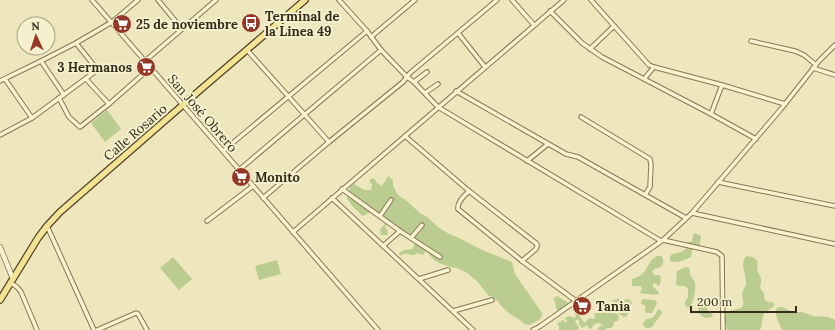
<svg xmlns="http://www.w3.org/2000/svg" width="835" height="330" font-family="Lora,serif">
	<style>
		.green { fill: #bbcc91 }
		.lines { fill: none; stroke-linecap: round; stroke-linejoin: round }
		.minor-casing { stroke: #867756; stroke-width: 5.5 }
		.tertiary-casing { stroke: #867756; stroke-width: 6 }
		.primary-casing { stroke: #53442b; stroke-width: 8 }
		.minor { stroke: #f9f3d0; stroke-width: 3.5 }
		.tertiary { stroke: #f9f3d0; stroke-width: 4.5 }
		.primary { stroke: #f3e493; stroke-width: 5.5 }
		.labels { text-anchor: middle; stroke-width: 4; stroke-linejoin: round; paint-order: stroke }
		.poi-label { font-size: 13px; font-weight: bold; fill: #352c1b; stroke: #f5f0cd; text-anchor: start }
		.street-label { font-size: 13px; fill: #352c1b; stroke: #f5f0cd }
	</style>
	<rect width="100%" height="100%" fill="#eee7bd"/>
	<g class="green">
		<path d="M107,110L121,129L105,142L91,123Z"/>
		<path d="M388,176L393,180V186L398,195L408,202L421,214L426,216L438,227L449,234L459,238L480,249L512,262L515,274L521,283L543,314L540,319L530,325L524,324L520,320L510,314L501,306L498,301L488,295L477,281L467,273L457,268L451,267L439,263L434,260L426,251L423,255L417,253C413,257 410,254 405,254C404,254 402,255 400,256L399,253L404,250L412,249L415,244L414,241C409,238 398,235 396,232L399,227L394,223L386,225L385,227L388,232L387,235H381L380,229L386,223V220L378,214L368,213L363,216L354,208L347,199L350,187L354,184L364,190H371L372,185L369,180L374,178L377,183L382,186Z"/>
		<path d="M695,233L701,236L700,245L692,250L691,257C684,260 677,264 670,261V257L671,255C676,253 681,253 686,249L687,242L692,241L693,235Z"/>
		<path d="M657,256H661C664,260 664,264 661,267L654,269L652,271L654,275H659C662,277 661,282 659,286L654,283L653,284V287L658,291L659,294C656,295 644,294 640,293L642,289L641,286H632V279C651,274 644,263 657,256Z"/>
		<path d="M746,256C761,258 756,261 758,272C759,274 760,276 761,278C762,282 760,285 760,288L764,293L765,301L774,303V306C771,309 766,310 764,314C761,319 763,325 760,330H727C727,326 724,323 724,318C725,307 741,312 743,305C744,302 743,299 742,296C742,291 745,288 746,284C747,274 739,266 746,256Z"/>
		<path d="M173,257L192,279L179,290L160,268Z"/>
		<path d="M277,260L281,274L259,280L255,266Z"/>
		<path d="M686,267L689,268C690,270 690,272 690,274C691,277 694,280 695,283C696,289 694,303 689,307H687L685,305V302L688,297V289L685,286H678L676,284L677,271Z"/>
		<path d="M557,296L567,302L569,304L561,312L556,309C556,305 556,302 553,299Z"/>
		<path d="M617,299H620L623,301L627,299L630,300L632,303C630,308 630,313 626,317C620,317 615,309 612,304V301Z"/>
		<path d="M643,299L655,300L657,303L652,313H646L645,311L646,306L641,304V302Z"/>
		<path d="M700,299H703L705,301L711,303V304L707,307V308L708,311L712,313L713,316C701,323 695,309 700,299Z"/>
		<path d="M600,306C606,306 610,306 613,313L617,314L619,316L618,321L614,322L613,326L611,328H607L605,330H597L600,326L603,325L599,323L594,324L591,329L588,328V325L582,328L579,324V320H576L575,321L579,327L578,330H559V326L557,324L559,322L563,320L566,323L567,321L565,318L569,316L574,318L576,316L575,313L576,311H579L580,317L585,323L589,318L592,319L596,318L594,314L599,312L598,309Z"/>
		<path d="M779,307H782L793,312H802L813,316L828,317L835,320V330H782C779,322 775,317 776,309Z"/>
		<path d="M658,309L662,311V314L659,317L652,327C648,329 644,328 643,324C646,317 648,320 653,317C656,315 656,312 658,309Z"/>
	</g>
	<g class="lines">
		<g class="minor-casing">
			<g id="minor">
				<path d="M92,0L378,330"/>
				<path d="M158,0L182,29"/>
				<path d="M339,0L367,31L381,50L407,77L414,82L438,107L661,241"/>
				<path d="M512,0L534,25"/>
				<path d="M591,0L649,65L654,67L722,85L785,104"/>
				<path d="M550,11L582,43L602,57L711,114L756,139"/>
				<path d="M458,33L485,67"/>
				<path d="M371,37L415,0"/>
				<path d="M751,41L795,51L804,55L816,65"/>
				<path d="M590,49L614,26"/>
				<path d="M247,50L329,142"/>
				<path d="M41,61L64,95"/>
				<path d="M145,61L216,0"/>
				<path d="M813,68L835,75"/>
				<path d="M5,79L32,118"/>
				<path d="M86,79L109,104"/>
				<path d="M644,79L654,67"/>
				<path d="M0,81L41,61L76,43L112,22L138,0"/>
				<path d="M414,82L427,72"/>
				<path d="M456,91L566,154L578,157L686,218"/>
				<path d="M425,93L438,84"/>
				<path d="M59,98L69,117L80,127L109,104L150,68"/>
				<path d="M711,114L722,85"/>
				<path d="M581,117L650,159L651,165L650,187L645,195"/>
				<path d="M0,135L32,118L96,71V68L76,43"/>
				<path d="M405,136L469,191L537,244V246L536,249L522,261"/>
				<path d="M223,151L367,31"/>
				<path d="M527,161L548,144"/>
				<path d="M239,170L381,50"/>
				<path d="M718,182L835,206"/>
				<path d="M342,189L400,231L440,257"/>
				<path d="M469,191C464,196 457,202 458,209L522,261L576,301"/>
				<path d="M263,198L329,142L403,82L410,73L497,0"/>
				<path d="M332,198L473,330"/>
				<path d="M692,213L835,244"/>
				<path d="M380,216L391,200"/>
				<path d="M207,221L253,186"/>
				<path d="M47,226L94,330"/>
				<path d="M293,232L564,0"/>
				<path d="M411,238L422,225"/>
				<path d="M663,240L717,252L722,256L723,330"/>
				<path d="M383,246L400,231"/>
				<path d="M419,279L448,270"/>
				<path d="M11,283L17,287L21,292L37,330"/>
				<path d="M453,311L492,300"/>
				<path d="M97,330L136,313L138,314L147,330"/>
				<path d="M533,330L539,327L663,240L692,213L781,109L819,61L835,45"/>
			</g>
		</g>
		<g class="tertiary-casing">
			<path id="tertiary" d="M0,247L13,279"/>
		</g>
		<g class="primary-casing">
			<path id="primary" d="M0,300L38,238L47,226L60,212L200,90L305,0"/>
		</g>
		<use href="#minor" class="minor"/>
		<use href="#tertiary" class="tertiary"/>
		<use href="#primary" class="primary"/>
	</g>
	<defs>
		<g id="bus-disc" transform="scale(1)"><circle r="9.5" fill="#953726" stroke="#f5f0cd"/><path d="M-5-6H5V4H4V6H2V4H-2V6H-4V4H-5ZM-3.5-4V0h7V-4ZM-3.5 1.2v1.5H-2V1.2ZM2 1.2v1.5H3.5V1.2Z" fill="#fff"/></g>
		<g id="supermarket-disc" transform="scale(1)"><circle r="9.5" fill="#953726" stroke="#f5f0cd"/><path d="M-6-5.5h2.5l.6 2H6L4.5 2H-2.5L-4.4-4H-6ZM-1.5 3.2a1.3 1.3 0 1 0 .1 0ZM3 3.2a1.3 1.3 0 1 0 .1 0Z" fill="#fff"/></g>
	</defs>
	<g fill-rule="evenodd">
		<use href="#bus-disc" x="251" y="23"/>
		<use href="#supermarket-disc" x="122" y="24"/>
		<use href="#supermarket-disc" x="146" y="67"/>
		<use href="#supermarket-disc" x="241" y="177"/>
		<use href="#supermarket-disc" x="582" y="306"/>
	</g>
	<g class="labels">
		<g class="poi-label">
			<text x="265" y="21">Terminal de<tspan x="265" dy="15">la Linea 49</tspan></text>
			<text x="136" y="29">25 de noviembre</text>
			<text x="132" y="72" text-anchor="end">3 Hermanos</text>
			<text x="255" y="182">Monito</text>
			<text x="596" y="311">Tania</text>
		</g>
		<g class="street-label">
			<text transform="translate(203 113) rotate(49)" y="5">San José Obrero</text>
			<text transform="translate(135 132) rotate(-41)" y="5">Calle Rosario</text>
		</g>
	</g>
	<g transform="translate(36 36) rotate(357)"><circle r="19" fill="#f5f0cd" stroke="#a8a286"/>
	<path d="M0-3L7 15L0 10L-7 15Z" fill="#953726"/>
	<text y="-6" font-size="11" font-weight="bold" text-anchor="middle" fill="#352c1b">N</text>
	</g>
	<path d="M691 306v6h105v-6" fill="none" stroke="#352c1b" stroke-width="2"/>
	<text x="697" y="306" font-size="12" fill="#352c1b" stroke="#f5f0cd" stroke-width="3" paint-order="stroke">200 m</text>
</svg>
